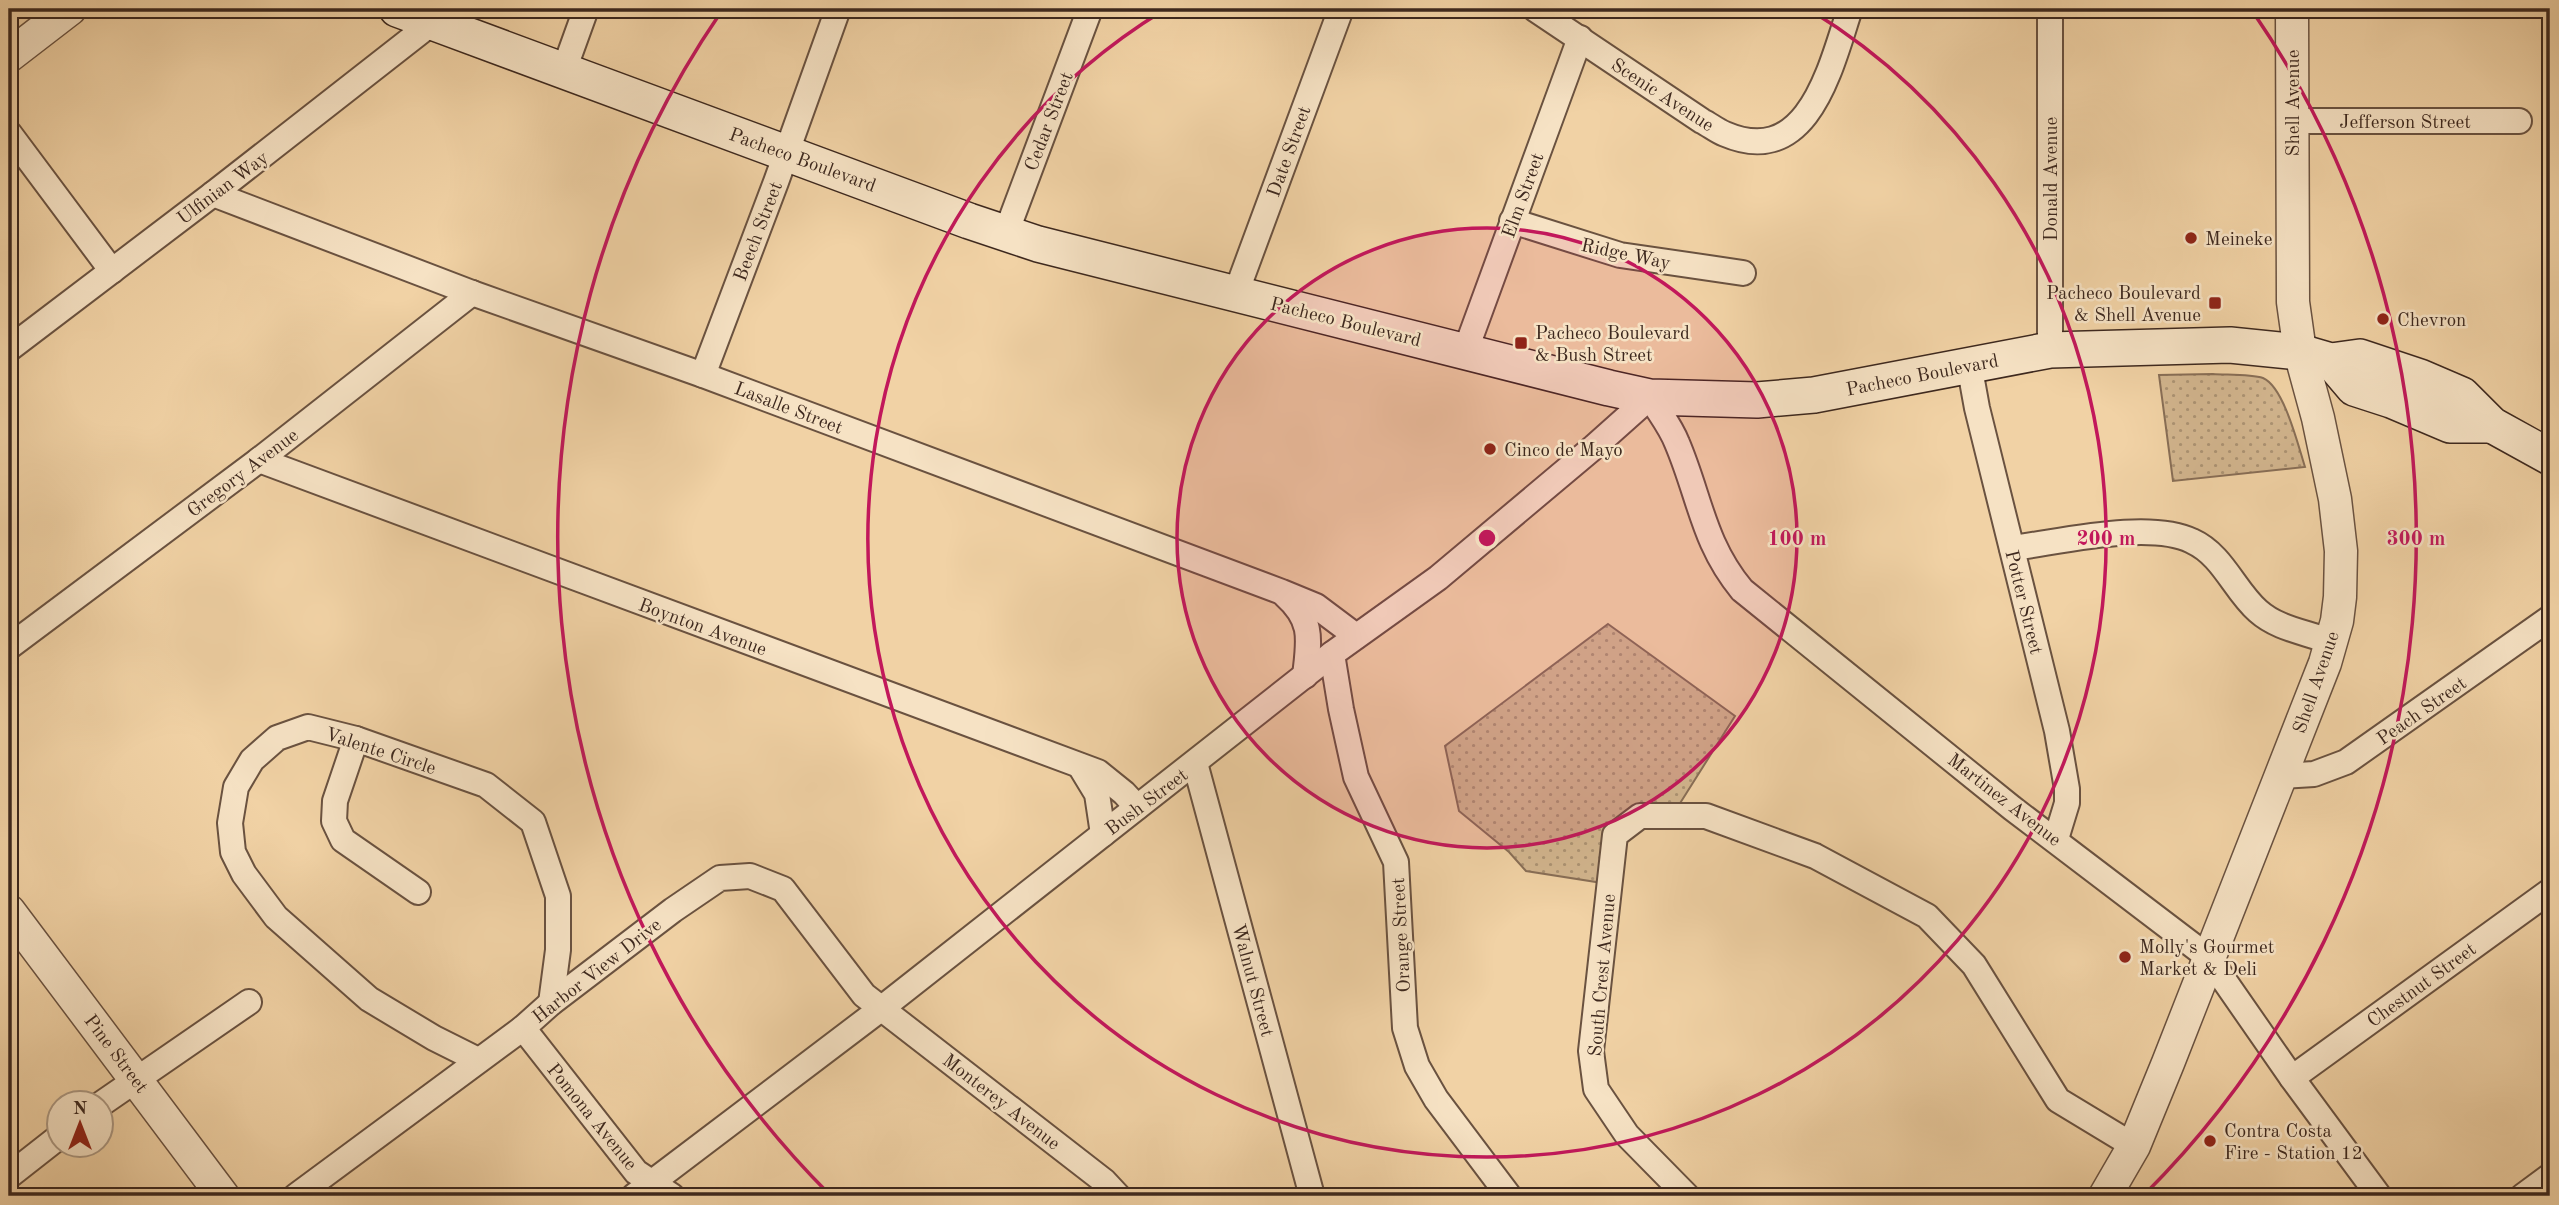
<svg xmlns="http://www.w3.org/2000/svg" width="2559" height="1205" font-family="'Old Standard TT',serif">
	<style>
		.grass { fill: url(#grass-dots); stroke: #886e56; stroke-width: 2 }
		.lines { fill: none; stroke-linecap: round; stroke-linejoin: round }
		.minor-casing { stroke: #6a5240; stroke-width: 28 }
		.tertiary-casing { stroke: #6a5240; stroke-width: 35 }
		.secondary-casing { stroke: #3d281e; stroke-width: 38 }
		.minor { stroke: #f6e2c4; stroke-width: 24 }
		.tertiary { stroke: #f6e2c4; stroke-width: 32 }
		.secondary { stroke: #f6e2c4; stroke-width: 35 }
		.ring { fill: none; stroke: #c2185b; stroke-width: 3.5 }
		.poi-dot { fill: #8f2418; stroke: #f6e2c4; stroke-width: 2.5 }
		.labels { text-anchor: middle; stroke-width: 5; stroke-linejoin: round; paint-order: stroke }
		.street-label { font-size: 19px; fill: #3d281e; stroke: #f6e2c4 }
		.poi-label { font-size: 19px; fill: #3d281e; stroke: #f6e2c4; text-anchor: start }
		.centre { fill: #c2185b; stroke: #f6e2c4; stroke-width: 3.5 }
		.ring-label { font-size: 21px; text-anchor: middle; font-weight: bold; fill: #c2185b; stroke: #f6e2c4; stroke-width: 5; stroke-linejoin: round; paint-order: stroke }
	</style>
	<defs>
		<pattern id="grass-dots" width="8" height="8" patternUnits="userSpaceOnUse" patternTransform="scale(1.75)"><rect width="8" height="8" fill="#d2b58e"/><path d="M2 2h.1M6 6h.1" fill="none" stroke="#ac9373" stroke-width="1.8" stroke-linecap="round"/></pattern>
	</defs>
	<rect width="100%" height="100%" fill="#f1d2a5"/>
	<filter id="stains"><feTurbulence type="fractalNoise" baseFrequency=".00286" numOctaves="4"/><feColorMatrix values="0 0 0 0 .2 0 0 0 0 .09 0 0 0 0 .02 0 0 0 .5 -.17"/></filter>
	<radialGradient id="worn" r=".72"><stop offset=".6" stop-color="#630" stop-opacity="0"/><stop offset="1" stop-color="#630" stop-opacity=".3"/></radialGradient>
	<g class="grass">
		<path d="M2213,374C2226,375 2251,374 2263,378C2284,387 2298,445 2305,467L2173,481L2159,375Z"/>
		<path d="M1608,624L1735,716L1672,816L1615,835L1609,884L1526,871L1509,852L1459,811L1445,746Z"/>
	</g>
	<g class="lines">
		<g class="minor-casing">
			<g id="minor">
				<path d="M1535,9L1702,121C1710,125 1717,131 1725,134C1809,170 1831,65 1850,9"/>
				<path d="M2050,9V350"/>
				<path d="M564,70L586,9"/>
				<path d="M2292,121H2519"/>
				<path d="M9,133L112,271"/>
				<path d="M213,194L472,293L703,375L1282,592L1316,606L1356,636"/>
				<path d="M1512,221L1620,255L1743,273"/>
				<path d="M1006,233L1090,9"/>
				<path d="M1236,293L1341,9"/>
				<path d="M9,349L213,194L433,22"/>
				<path d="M1465,352L1580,38"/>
				<path d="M1969,364L1977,408L2057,731L2067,789V803L2056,839"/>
				<path d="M703,375L776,182L838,9"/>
				<path d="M259,460L1098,772L1124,793L1137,807"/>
				<path d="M2012,548C2060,542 2149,520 2192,541C2223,555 2234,590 2258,611C2278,629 2306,632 2331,642"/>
				<path d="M1285,595C1314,621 1309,640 1305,676"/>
				<path d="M9,647L259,460L472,293"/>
				<path d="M1332,654L1341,709L1356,777L1396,862L1405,1028L1417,1066L1436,1099L1509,1196"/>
				<path d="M356,739L335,801L334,821L343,840L418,892"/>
				<path d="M1195,763L1312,1196"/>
				<path d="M1080,766L1097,794L1103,834"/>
				<path d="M2281,776L2314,774L2346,762L2550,618"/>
				<path d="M523,1028L636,1172L672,1196"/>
				<path d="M478,1060L434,1038L369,999L276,917L244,874L233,852L230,823L236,787L252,760L277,738L308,727L356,739L486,785L533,822L558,896V950L551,1003"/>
				<path d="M2292,1078L2550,891"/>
				<path d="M101,1104L249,1002"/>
				<path d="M9,1176L60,1136"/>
				<path d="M296,1196L523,1028L551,1003L673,910L720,878L750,876L783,889L864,995L1104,1181L1118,1196"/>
				<path d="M634,1196L882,1008L1332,654L1438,578L1594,447L1650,397C1659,412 1671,427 1677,443C1700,497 1703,543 1742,590L2012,808L2208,957L2292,1078L2379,1196"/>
				<path d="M1687,1196L1627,1135L1596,1089L1591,1051L1615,835L1640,816H1706L1815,856L1927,916L1974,965L2058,1100L2134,1146"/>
				<path d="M2523,1196L2550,1176"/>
			</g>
		</g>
		<g class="tertiary-casing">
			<g id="tertiary">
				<path d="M9,56L70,9"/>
				<path d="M9,911L223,1196"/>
				<path d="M2105,1196L2134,1146L2168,1063L2325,663L2337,621L2340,597L2341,551L2335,499L2318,418L2300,352L2293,302L2292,9"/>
			</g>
		</g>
		<g class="secondary-casing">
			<g id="secondary">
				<path d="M397,9L969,221L1038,244L1609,388L1650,397L1757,400L1814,395L2050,350L2230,345L2300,352L2331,361L2360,357L2420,377L2462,395L2492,425L2550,457"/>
				<path d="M2331,361L2354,388L2391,400L2450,425H2492"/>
			</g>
		</g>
		<use href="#minor" class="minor"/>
		<use href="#tertiary" class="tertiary"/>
		<use href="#secondary" class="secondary"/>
	</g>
	<circle cx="1487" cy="538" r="310" fill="#c2185b" fill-opacity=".12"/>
	<g class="ring">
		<circle cx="1487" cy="538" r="310"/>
		<path d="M1810 10A619 619 0 1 1 1164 10"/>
		<path d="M830 1195A929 929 0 0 1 721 12M2253 12A929 929 0 0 1 2144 1195"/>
	</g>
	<g class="poi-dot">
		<circle cx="2191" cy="238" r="7"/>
		<rect x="2208" y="296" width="14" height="14" rx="3.5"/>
		<circle cx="2383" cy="319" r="7"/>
		<rect x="1514" y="336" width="14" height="14" rx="3.5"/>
		<circle cx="1490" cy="449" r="7"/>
		<circle cx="2125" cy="957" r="7"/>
		<circle cx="2210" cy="1141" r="7"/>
	</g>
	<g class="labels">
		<g class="street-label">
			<text transform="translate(1663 94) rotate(33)" y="7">Scenic Avenue</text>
			<text transform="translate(2292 103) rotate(-90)" y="7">Shell Avenue</text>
			<text transform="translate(1048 121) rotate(-69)" y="7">Cedar Street</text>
			<text x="2405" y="128">Jefferson Street</text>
			<text transform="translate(1288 151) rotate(-70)" y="7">Date Street</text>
			<text transform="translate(803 159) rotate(20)" y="7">Pacheco Boulevard</text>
			<text transform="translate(2050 179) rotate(-90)" y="7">Donald Avenue</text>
			<text transform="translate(222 187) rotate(-37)" y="7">Ulfinian Way</text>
			<text transform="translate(1522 195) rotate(-70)" y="7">Elm Street</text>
			<text transform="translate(757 231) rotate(-69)" y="7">Beech Street</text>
			<text transform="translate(1626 253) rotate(12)" y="7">Ridge Way</text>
			<text transform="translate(1346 321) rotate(14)" y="7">Pacheco Boulevard</text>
			<text transform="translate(1922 374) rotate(-11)" y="7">Pacheco Boulevard</text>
			<text transform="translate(789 407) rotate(21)" y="7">Lasalle Street</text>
			<text transform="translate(242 472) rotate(-37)" y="7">Gregory Avenue</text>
			<text transform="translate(2025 602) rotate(76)" y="7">Potter Street</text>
			<text transform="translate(703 626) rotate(20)" y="7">Boynton Avenue</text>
			<text transform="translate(2315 682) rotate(-71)" y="7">Shell Avenue</text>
			<text transform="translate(2421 710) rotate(-35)" y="7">Peach Street</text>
			<text transform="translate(381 750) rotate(18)" y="7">Valente Circle</text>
			<text transform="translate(2005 799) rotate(38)" y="7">Martinez Avenue</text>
			<text transform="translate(1146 801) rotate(-37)" y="7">Bush Street</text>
			<text transform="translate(1400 935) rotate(-93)" y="7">Orange Street</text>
			<text transform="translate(596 970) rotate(-38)" y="7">Harbor View Drive</text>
			<text transform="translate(1601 975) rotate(-85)" y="7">South Crest Avenue</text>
			<text transform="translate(1254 980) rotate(75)" y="7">Walnut Street</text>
			<text transform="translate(2421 984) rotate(-36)" y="7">Chestnut Street</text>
			<text transform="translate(117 1053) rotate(53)" y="7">Pine Street</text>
			<text transform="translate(1002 1101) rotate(38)" y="7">Monterey Avenue</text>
			<text transform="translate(593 1116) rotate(51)" y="7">Pomona Avenue</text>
		</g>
		<g class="poi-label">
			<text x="2205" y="245">Meineke</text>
			<text x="2201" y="299" text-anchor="end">Pacheco Boulevard<tspan x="2201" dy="22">&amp; Shell Avenue</tspan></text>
			<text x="2397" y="326">Chevron</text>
			<text x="1535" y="339">Pacheco Boulevard<tspan x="1535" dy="22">&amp; Bush Street</tspan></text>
			<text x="1504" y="456">Cinco de Mayo</text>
			<text x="2139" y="953">Molly's Gourmet<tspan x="2139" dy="22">Market &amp; Deli</tspan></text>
			<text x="2224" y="1137">Contra Costa<tspan x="2224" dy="22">Fire - Station 12</tspan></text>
		</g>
	</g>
	<circle cx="1487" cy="538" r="10" class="centre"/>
	<g class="ring-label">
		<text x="1797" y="545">100 m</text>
		<text x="2106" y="545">200 m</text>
		<text x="2416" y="545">300 m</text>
	</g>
	<rect width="2559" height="1205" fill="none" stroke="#f1d2a5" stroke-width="35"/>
	<rect x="10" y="10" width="2538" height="1184" fill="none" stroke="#3d281e" stroke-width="3.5"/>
	<rect x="18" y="18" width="2524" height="1170" fill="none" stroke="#3d281e" stroke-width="2"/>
	<g transform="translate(80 1124)"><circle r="33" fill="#f6e2c4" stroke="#ac9882" stroke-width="2"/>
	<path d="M0-5L12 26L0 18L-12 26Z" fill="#8f2418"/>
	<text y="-10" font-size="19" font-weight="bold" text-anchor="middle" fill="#3d281e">N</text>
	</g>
	<rect width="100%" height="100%" filter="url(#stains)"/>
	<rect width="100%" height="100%" fill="url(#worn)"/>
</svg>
